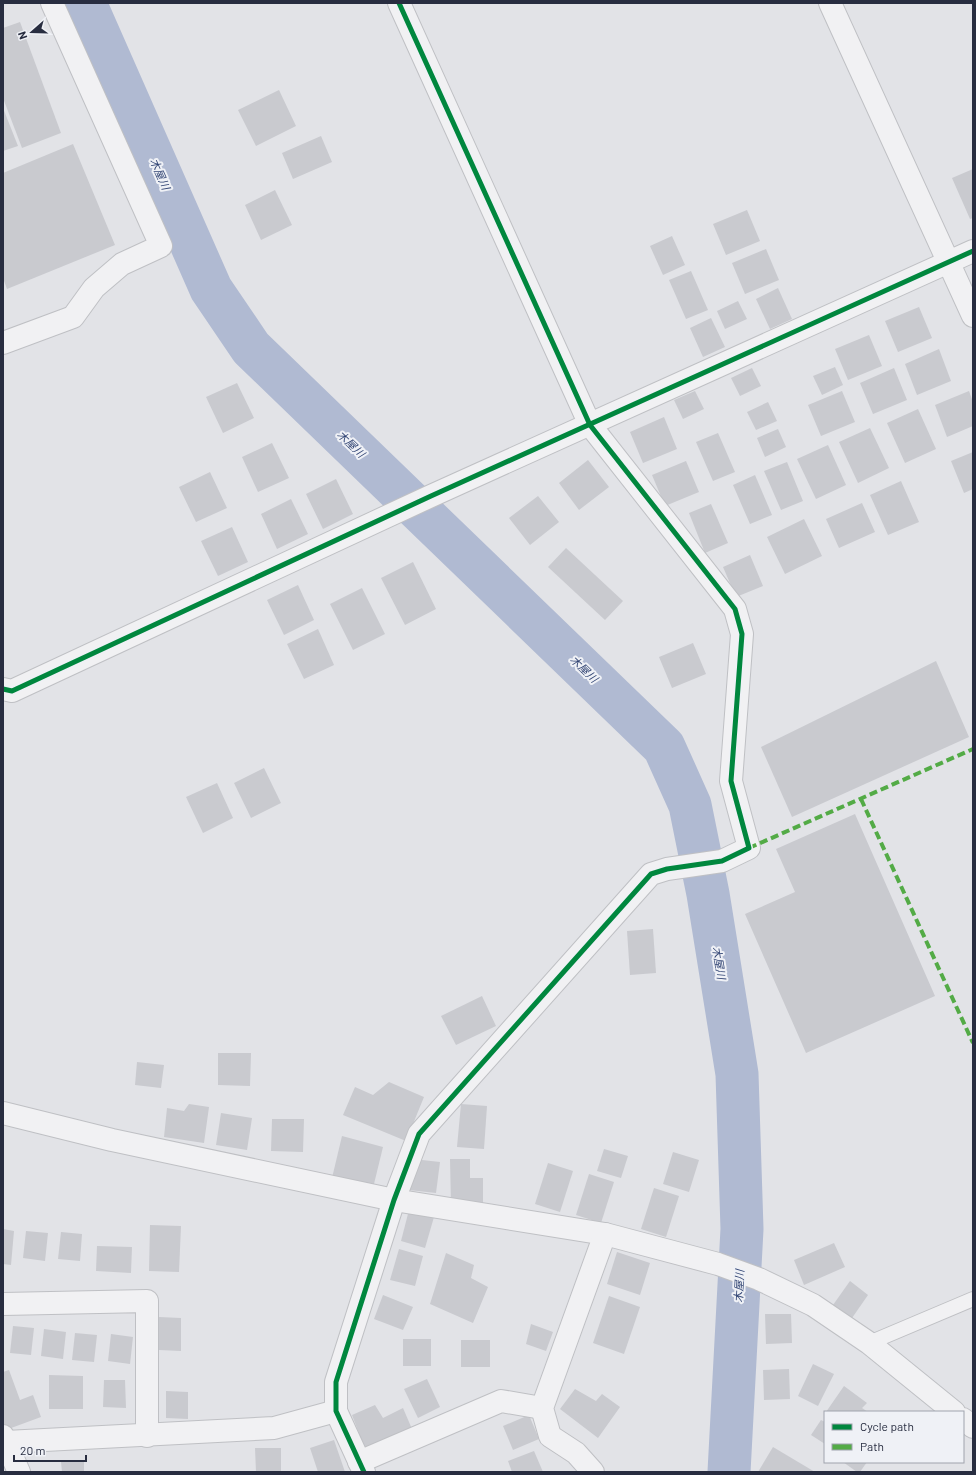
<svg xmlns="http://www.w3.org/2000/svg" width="976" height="1475" font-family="Barlow,'Noto Sans JP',sans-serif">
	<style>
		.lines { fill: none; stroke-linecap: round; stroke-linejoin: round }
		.river { stroke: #b0bad2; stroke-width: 43 }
		.building { fill: #c9cacf }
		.service-casing { stroke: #bfc0c4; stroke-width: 16 }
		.minor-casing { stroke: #bfc0c4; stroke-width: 24 }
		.service { stroke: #f1f1f3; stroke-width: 14 }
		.minor { stroke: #f1f1f3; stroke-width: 22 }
		.quiet { stroke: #53ab46; stroke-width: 4; stroke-dasharray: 8 4; stroke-linecap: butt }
		.cycleway-casing { stroke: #eff1f6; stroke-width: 8 }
		.cycleway { stroke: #00873e; stroke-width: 5 }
		.labels { text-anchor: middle; stroke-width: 4; stroke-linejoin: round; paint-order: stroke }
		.water-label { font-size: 11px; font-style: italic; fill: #324574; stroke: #eff1f6 }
	</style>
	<rect width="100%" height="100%" fill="#e2e3e7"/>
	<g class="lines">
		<path class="river" d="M85,3L211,289L251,348L664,747L690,805L708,894L737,1074L742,1229L729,1472"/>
	</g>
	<g class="building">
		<path d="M20,22L61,133L22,148L3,98V28Z"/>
		<path d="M279,90L296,126L256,146L238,110Z"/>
		<path d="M3,108L18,146L3,151Z"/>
		<path d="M321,136L332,162L293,179L282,153Z"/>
		<path d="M73,144L115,245L7,289L3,278V173Z"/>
		<path d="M973,169V218L970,219L952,178Z"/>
		<path d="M275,190L292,225L261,240L245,205Z"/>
		<path d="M747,210L760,241L726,255L713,224Z"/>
		<path d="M672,236L685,265L663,275L650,246Z"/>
		<path d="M766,249L779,280L745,294L732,263Z"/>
		<path d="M691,271L708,310L686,319L669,280Z"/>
		<path d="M778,288L792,319L770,329L756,299Z"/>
		<path d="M738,301L747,319L725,329L717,311Z"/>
		<path d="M919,307L932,338L898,352L885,321Z"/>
		<path d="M711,318L725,347L703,357L690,328Z"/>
		<path d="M869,335L882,366L848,380L835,349Z"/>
		<path d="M939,349L951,381L917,395L905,364Z"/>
		<path d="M835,367L843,385L822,395L813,376Z"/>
		<path d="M752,368L761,386L740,396L731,378Z"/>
		<path d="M894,368L907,400L873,414L860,383Z"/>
		<path d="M237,383L254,418L223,433L206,397Z"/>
		<path d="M695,391L704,409L683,419L674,400Z"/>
		<path d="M842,391L855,422L821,436L808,405Z"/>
		<path d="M969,391L973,402V426L947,437L935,405Z"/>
		<path d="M768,402L777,421L756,430L747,412Z"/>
		<path d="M918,409L936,449L905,463L887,423Z"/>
		<path d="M664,417L677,449L643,463L630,432Z"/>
		<path d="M870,428L889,468L858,483L839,442Z"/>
		<path d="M778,429L786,447L765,457L757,438Z"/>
		<path d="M718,433L735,472L713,481L696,442Z"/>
		<path d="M272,443L289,478L258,492L242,457Z"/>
		<path d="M828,445L846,485L816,499L797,459Z"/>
		<path d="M973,452V489L964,493L951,461Z"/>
		<path d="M588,460L609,487L579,510L559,483Z"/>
		<path d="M686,461L699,492L665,506L652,475Z"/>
		<path d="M787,462L803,501L781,510L764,471Z"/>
		<path d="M210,472L227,508L196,522L179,487Z"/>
		<path d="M755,475L772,515L750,524L733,485Z"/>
		<path d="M336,479L353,514L323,529L306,494Z"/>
		<path d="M901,481L919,522L888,535L870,495Z"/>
		<path d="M538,496L559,522L530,545L509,518Z"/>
		<path d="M291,499L308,534L277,549L261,514Z"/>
		<path d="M862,503L875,532L839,548L826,519Z"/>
		<path d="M711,504L728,543L705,553L689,513Z"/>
		<path d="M804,519L822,556L785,574L767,537Z"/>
		<path d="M232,527L248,562L218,576L201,541Z"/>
		<path d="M566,548L623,601L605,620L548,567Z"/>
		<path d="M750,555L763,586L736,597L723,567Z"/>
		<path d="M413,562L436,609L405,625L381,578Z"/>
		<path d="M298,585L314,620L284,635L267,600Z"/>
		<path d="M362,588L385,634L353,650L330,604Z"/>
		<path d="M318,629L334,665L304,679L287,644Z"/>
		<path d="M693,643L706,674L672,688L659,657Z"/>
		<path d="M936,661L969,737L792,817L761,747Z"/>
		<path d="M264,768L281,803L251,818L234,783Z"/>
		<path d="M217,783L233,818L203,833L186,797Z"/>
		<path d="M855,814L935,996L806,1053L745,914L795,892L776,849Z"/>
		<path d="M653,929L656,973L630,975L627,931Z"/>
		<path d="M482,996L496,1026L456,1045L441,1016Z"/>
		<path d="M218,1053H251L250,1086L218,1085Z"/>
		<path d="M137,1062L164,1065L161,1088L135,1085Z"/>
		<path d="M389,1082L424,1097L406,1141L343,1115L355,1087L373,1095Z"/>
		<path d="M189,1104L209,1107L204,1143L164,1137L167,1108L184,1111Z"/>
		<path d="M461,1104L487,1106L484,1149L457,1147Z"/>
		<path d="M221,1113L252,1118L247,1150L216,1145Z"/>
		<path d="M272,1119H304L303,1152L271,1151Z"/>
		<path d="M342,1136L383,1147L373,1188L332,1178Z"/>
		<path d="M604,1149L628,1156L621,1178L597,1171Z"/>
		<path d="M673,1152L699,1160L689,1192L663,1184Z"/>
		<path d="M413,1159L440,1162L436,1193L409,1190Z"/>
		<path d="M450,1159H470V1178H483V1205H451Z"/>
		<path d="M548,1163L573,1171L560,1212L535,1204Z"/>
		<path d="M589,1174L614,1182L601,1223L576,1215Z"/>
		<path d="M654,1188L679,1196L666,1237L641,1229Z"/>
		<path d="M409,1210L434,1217L425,1248L401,1241Z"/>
		<path d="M150,1225L181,1226L179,1272L149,1271Z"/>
		<path d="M3,1229L14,1231L11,1265L3,1264Z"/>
		<path d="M26,1231L48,1233L45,1261L23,1258Z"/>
		<path d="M61,1232L82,1234L80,1261L58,1259Z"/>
		<path d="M834,1243L845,1267L804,1285L794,1260Z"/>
		<path d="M97,1246L132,1247L131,1273L96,1271Z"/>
		<path d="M399,1249L423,1256L415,1286L390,1280Z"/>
		<path d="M617,1252L650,1263L640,1295L607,1284Z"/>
		<path d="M446,1253L474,1265L471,1278L488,1287L473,1323L430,1304Z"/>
		<path d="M850,1281L868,1295L852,1318L833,1305Z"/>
		<path d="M383,1295L413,1307L403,1330L374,1319Z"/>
		<path d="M609,1296L640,1307L624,1354L593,1343Z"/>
		<path d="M765,1314H791L792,1343L766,1344Z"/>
		<path d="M159,1317L181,1318V1351L159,1350Z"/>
		<path d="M531,1324L553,1332L546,1351L526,1344Z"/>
		<path d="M13,1326L34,1328L31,1355L10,1353Z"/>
		<path d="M44,1329L66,1332L63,1359L41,1356Z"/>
		<path d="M75,1333L97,1335L94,1362L72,1360Z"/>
		<path d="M111,1334L133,1337L130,1364L108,1361Z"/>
		<rect x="403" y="1339" width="28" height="27"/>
		<rect x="461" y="1340" width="29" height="27"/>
		<path d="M813,1364L834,1374L818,1406L798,1396Z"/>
		<path d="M789,1369L790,1399L764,1400L763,1370Z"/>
		<path d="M9,1370L20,1400L33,1395L41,1417L3,1431V1372Z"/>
		<path d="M49,1375L83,1376V1409H49Z"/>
		<path d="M427,1379L440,1407L418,1418L404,1389Z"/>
		<path d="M104,1380H125L126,1408L103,1407Z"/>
		<path d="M844,1386L867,1403L862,1408L868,1412H826Z"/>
		<path d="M575,1389L596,1401L602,1394L620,1407L598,1438L560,1409Z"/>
		<path d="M166,1391L188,1392V1419L166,1418Z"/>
		<path d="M375,1405L383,1418L403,1408L412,1429L365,1449L352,1415Z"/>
		<path d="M529,1415L539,1439L513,1450L503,1426Z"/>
		<path d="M821,1420L825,1422V1444L811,1435Z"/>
		<path d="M334,1440L345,1472H318L310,1448Z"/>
		<path d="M773,1447L815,1472H758Z"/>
		<path d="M255,1448H281V1472H256Z"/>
		<path d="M534,1451L543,1472H512L508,1461Z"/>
		<path d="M61,1462H84V1472H62Z"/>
		<path d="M843,1462H867L860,1472H857Z"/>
	</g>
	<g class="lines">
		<g class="service-casing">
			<path id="service" d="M869,1343L973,1299"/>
		</g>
		<g class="minor-casing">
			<g id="minor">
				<path d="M830,3L973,316"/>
				<path d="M3,343L73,317L94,288L122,264L161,246L52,3"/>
				<path d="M3,689L12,691L431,496L973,251"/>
				<path d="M3,1113L112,1140L394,1200L605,1234L718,1264L759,1279L813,1305L869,1343L954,1412"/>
				<path d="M3,1304L147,1301V1436"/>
				<path d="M963,1419L973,1427"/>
				<path d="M3,1436L19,1472"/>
				<path d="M6,1442L274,1428L336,1411"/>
				<path d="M359,1462L501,1401L542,1408"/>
				<path d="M364,1472L336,1411V1382L394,1200L419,1134L651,874L667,869L722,861L749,848L731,781L742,634L735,609L590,425L399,3"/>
				<path d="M593,1472L576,1453L550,1436L542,1408L605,1234"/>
			</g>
		</g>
		<use href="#service" class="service"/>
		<use href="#minor" class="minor"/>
		<g class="quiet">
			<path d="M861,799L973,1043"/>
			<path d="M749,848L973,749"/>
		</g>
		<g class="cycleway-casing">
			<g id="cycleway">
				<path d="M3,689L12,691L431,496L973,251"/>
				<path d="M364,1472L336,1411V1382L394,1200L419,1134L651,874L667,869L722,861L749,848L731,781L742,634L735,609L590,425L399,3"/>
			</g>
		</g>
		<use href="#cycleway" class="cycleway"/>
	</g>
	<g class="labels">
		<g class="water-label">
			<text transform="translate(160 174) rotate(66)" y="4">木屋川</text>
			<text transform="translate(351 444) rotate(44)" y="4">木屋川</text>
			<text transform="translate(584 669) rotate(44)" y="4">木屋川</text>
			<text transform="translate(719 963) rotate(81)" y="4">木屋川</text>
			<text transform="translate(739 1286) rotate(-87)" y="4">木屋川</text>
		</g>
	</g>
	<rect width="976" height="1475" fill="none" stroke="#282d40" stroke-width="8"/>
	<rect x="824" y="1411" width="140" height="52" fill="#eff1f6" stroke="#9fa3ad"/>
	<rect x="832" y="1424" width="20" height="6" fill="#00873e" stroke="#9fa3ad"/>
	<text x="860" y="1431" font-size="12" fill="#282d40">Cycle path</text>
	<rect x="832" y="1444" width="20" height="6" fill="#53ab46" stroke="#9fa3ad"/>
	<text x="860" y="1451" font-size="12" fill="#282d40">Path</text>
	<g transform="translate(32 32) rotate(250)" stroke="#eff1f6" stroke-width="3" paint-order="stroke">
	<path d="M0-3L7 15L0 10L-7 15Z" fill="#282d40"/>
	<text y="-6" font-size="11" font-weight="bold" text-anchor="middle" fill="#282d40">N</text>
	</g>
	<path d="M14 1455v6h72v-6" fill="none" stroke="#282d40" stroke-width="2"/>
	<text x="20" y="1455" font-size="12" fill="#282d40" stroke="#eff1f6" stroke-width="3" paint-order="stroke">20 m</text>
</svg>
